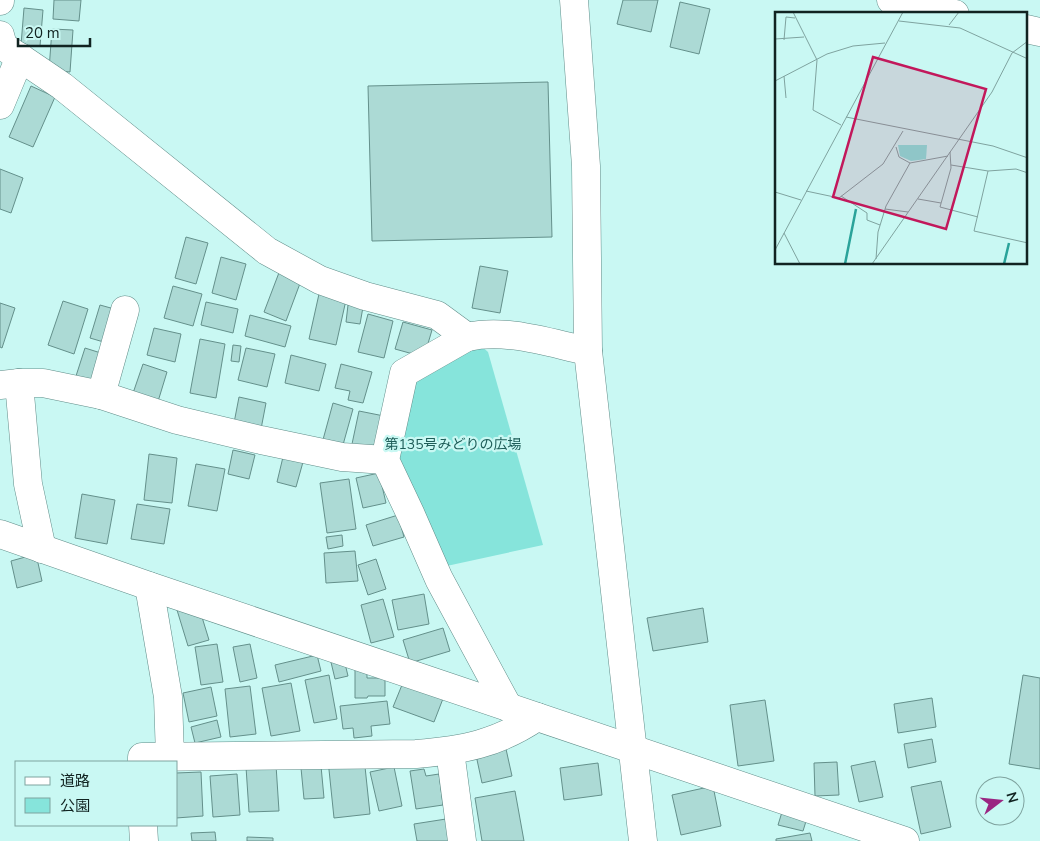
<svg xmlns="http://www.w3.org/2000/svg" width="1040" height="841" font-family="'Nunito Sans','Noto Sans JP',sans-serif">
	<style>
		.green { fill: #86e4db }
		.building { fill: #acdad5; stroke: #64908b }
		.lines { fill: none; stroke-linecap: round; stroke-linejoin: round }
		.minor-casing { stroke: #618d89; stroke-width: 29 }
		.major-casing { stroke: #618d89; stroke-width: 29 }
		.minor { stroke: #fff; stroke-width: 28 }
		.major { stroke: #fff; stroke-width: 28 }
		.labels { text-anchor: middle; stroke-width: 4.5; stroke-linejoin: round; paint-order: stroke }
		.park-label { font-size: 14px; fill: #1e5d58; stroke: #c9f8f3 }
		.inset-river { fill: none; stroke: #2aa39a; stroke-width: 2.5 }
		.inset-road { fill: none; stroke: #7fa39f; stroke-width: 1 }
		.view { fill: #c2185b; fill-opacity: 0.15; stroke: #c2185b; stroke-width: 2.5 }
		.inset-edge { fill: none; stroke: #112321; stroke-width: 2.5 }
	</style>
	<rect width="100%" height="100%" fill="#c9f8f3"/>
	<path class="green" d="M479,344L488,352L543,545L442,567L398,464L411,378Z"/>
	<g class="building">
		<path d="M54,0H81L79,21L53,19Z"/>
		<path d="M623,0H658L651,32L617,24Z"/>
		<path d="M680,2L710,9L699,54L670,47Z"/>
		<path d="M24,8L43,10L40,46L21,45Z"/>
		<path d="M52,29L73,30L70,72L49,70Z"/>
		<path d="M548,82L552,237L372,241L368,86Z"/>
		<path d="M31,86L55,97L33,147L9,137Z"/>
		<path d="M0,169L23,178L11,213L0,209Z"/>
		<path d="M186,237L208,243L196,284L175,278Z"/>
		<path d="M221,257L246,264L236,300L212,293Z"/>
		<path d="M480,266L508,271L500,313L472,308Z"/>
		<path d="M280,270L302,278L286,321L264,312Z"/>
		<path d="M173,286L202,294L193,326L164,318Z"/>
		<path d="M319,294L346,300L336,345L309,339Z"/>
		<path d="M63,301L88,309L74,354L48,345Z"/>
		<path d="M206,302L238,309L233,333L201,325Z"/>
		<path d="M0,303L15,308L2,348L0,347Z"/>
		<path d="M100,305L118,310L107,343L90,338Z"/>
		<path d="M348,305L363,307L360,324L346,322Z"/>
		<path d="M368,314L393,321L384,358L358,352Z"/>
		<path d="M250,315L291,326L285,347L245,336Z"/>
		<path d="M403,322L432,330L424,357L395,349Z"/>
		<path d="M154,328L181,334L175,362L147,355Z"/>
		<path d="M200,339L225,344L216,398L190,393Z"/>
		<path d="M233,345L241,346L239,362L231,361Z"/>
		<path d="M85,348L104,354L96,382L76,376Z"/>
		<path d="M246,348L275,354L267,387L238,380Z"/>
		<path d="M291,355L326,364L319,391L285,383Z"/>
		<path d="M143,364L167,372L156,408L131,399Z"/>
		<path d="M341,364L372,372L363,403L348,400L350,391L335,388Z"/>
		<path d="M239,397L266,403L261,429L234,423Z"/>
		<path d="M333,403L353,409L341,452L321,447Z"/>
		<path d="M359,411L384,416L377,450L352,444Z"/>
		<path d="M233,450L255,455L249,479L228,474Z"/>
		<path d="M149,454L177,458L172,503L144,500Z"/>
		<path d="M283,457L303,462L296,487L277,482Z"/>
		<path d="M196,464L225,469L217,511L188,506Z"/>
		<path d="M379,473L386,503L363,508L356,478Z"/>
		<path d="M349,479L356,529L327,533L320,483Z"/>
		<path d="M82,494L115,500L107,544L75,538Z"/>
		<path d="M137,504L170,509L164,544L131,539Z"/>
		<path d="M398,515L404,537L373,546L366,525Z"/>
		<path d="M342,535L343,546L328,549L326,537Z"/>
		<path d="M355,551L358,581L326,583L324,553Z"/>
		<path d="M36,554L42,581L17,588L11,561Z"/>
		<path d="M376,559L386,589L368,595L358,565Z"/>
		<path d="M424,594L429,624L398,630L392,600Z"/>
		<path d="M383,599L394,637L371,643L361,605Z"/>
		<path d="M198,604L209,640L188,646L177,610Z"/>
		<path d="M703,608L708,642L653,651L647,618Z"/>
		<path d="M443,628L450,651L410,663L403,640Z"/>
		<path d="M217,644L223,682L201,685L195,647Z"/>
		<path d="M250,644L257,678L240,682L233,647Z"/>
		<path d="M317,655L321,671L279,682L275,665Z"/>
		<path d="M343,655L348,676L335,679L330,658Z"/>
		<path d="M355,665H367V678H385V696H368L367,698H355Z"/>
		<path d="M329,675L337,719L314,723L305,680Z"/>
		<path d="M1023,675L1040,678V769L1009,764Z"/>
		<path d="M404,680L444,696L434,722L393,707Z"/>
		<path d="M291,683L300,731L271,736L262,688Z"/>
		<path d="M250,686L256,734L230,737L225,689Z"/>
		<path d="M211,687L217,716L189,722L183,693Z"/>
		<path d="M932,698L936,727L898,733L894,704Z"/>
		<path d="M765,700L774,761L738,766L730,705Z"/>
		<path d="M387,701L390,724L371,726L372,736L354,738L353,728L343,729L340,706Z"/>
		<path d="M217,720L221,737L195,743L191,727Z"/>
		<path d="M932,739L936,762L908,768L904,744Z"/>
		<path d="M506,749L512,776L482,783L476,755Z"/>
		<path d="M364,757L370,814L334,818L328,760Z"/>
		<path d="M875,761L883,797L859,802L851,766Z"/>
		<path d="M837,762L839,795L815,796L814,763Z"/>
		<path d="M598,763L602,795L564,800L560,768Z"/>
		<path d="M276,765L279,811L249,812L246,767Z"/>
		<path d="M321,766L324,798L304,799L301,768Z"/>
		<path d="M394,767L402,806L379,811L370,772Z"/>
		<path d="M424,769L426,776L439,774L443,805L416,809L410,771Z"/>
		<path d="M201,772L203,816L176,818V773Z"/>
		<path d="M237,774L240,815L213,817L210,776Z"/>
		<path d="M941,781L951,827L921,834L911,787Z"/>
		<path d="M713,786L721,826L681,835L672,795Z"/>
		<path d="M515,791L524,841H482L475,798Z"/>
		<path d="M782,812L807,818L803,831L778,825Z"/>
		<path d="M446,819L450,841H417L414,824Z"/>
		<path d="M215,832L216,841H192L191,833Z"/>
		<path d="M810,833L812,841H776V839Z"/>
		<path d="M247,837L273,838V841H247Z"/>
	</g>
	<g class="lines">
		<g class="minor-casing">
			<g id="minor">
				<path d="M574,0L586,166L588,351L643,841"/>
				<path d="M0,1V0"/>
				<path d="M0,35L3,46L62,86L267,251L320,280L365,296L437,315L467,337C507,328 549,343 588,351"/>
				<path d="M0,105L20,57"/>
				<path d="M467,337L404,373L385,460L411,515L439,579L508,707"/>
				<path d="M19,383L28,484L42,549"/>
				<path d="M0,385L19,383H43L101,395L177,420L261,440L342,457L385,460"/>
				<path d="M101,395L125,310"/>
				<path d="M0,534L149,586L905,841"/>
				<path d="M149,586L168,697L170,757"/>
				<path d="M450,751L462,841"/>
				<path d="M142,762V757L416,754C463,750 497,744 537,717"/>
				<path d="M143,825L144,841"/>
			</g>
		</g>
		<g class="major-casing">
			<g id="major">
				<path d="M891,0L955,14"/>
				<path d="M1026,29L1040,32"/>
			</g>
		</g>
		<use href="#minor" class="minor"/>
		<use href="#major" class="major"/>
	</g>
	<g class="labels">
		<g class="park-label">
			<text x="453" y="449">第135号みどりの広場</text>
		</g>
	</g>
	<g transform="translate(775 12)">
		<rect width="252" height="252" fill="#c9f8f3"/>
		<path d="M123,133H152L151,147L136,149L125,144Z" fill="#86e4db"/>
		<path class="inset-river" d="M70,252L81,197M229,252L234,231"/>
		<path class="inset-road" d="M18,0L42,48L38,98L66,113M124,9L185,16L253,47M174,13L184,0M0,27L29,25M9,28L11,5L20,6M9,64L11,86M0,69L52,42L78,34L110,31M71,105L218,134L253,146M121,135L124,145L135,151L173,144M175,140L176,156L165,195L203,205M176,153L213,159L241,157L253,161M213,159L199,219L253,231M31,179L64,186L108,152L128,119M0,180L26,188M66,184L92,201V208L105,213M143,187L166,191M110,197L133,200M9,221L25,252M0,238L128,0M101,247L103,220L111,194L135,151M97,252L217,80L237,41L253,29"/>
		<path class="view" d="M98,45L211,77L171,217L58,185Z"/>
		<rect width="252" height="252" class="inset-edge"/>
	</g>
	<rect x="15" y="761" width="162" height="65" fill="#c9f8f3" stroke="#7fa39f"/>
	<rect x="25" y="777" width="25" height="8" fill="#ffffff" stroke="#7fa39f"/>
	<text x="60" y="786" font-size="15" fill="#112321">道路</text>
	<rect x="25" y="798" width="25" height="15" fill="#86e4db" stroke="#7fa39f"/>
	<text x="60" y="811" font-size="15" fill="#112321">公園</text>
	<g transform="translate(1000 801) rotate(74)"><circle r="24" fill="#c9f8f3" stroke="#7fa39f"/>
	<path d="M0-4L9 19L0 12L-9 19Z" fill="#9a2682"/>
	<text y="-8" font-size="14" font-weight="bold" text-anchor="middle" fill="#112321">N</text>
	</g>
	<path d="M18 38v8h72v-8" fill="none" stroke="#112321" stroke-width="2.5"/>
	<text x="25" y="38" font-size="15" fill="#112321" stroke="#c9f8f3" stroke-width="4" paint-order="stroke">20 m</text>
</svg>
